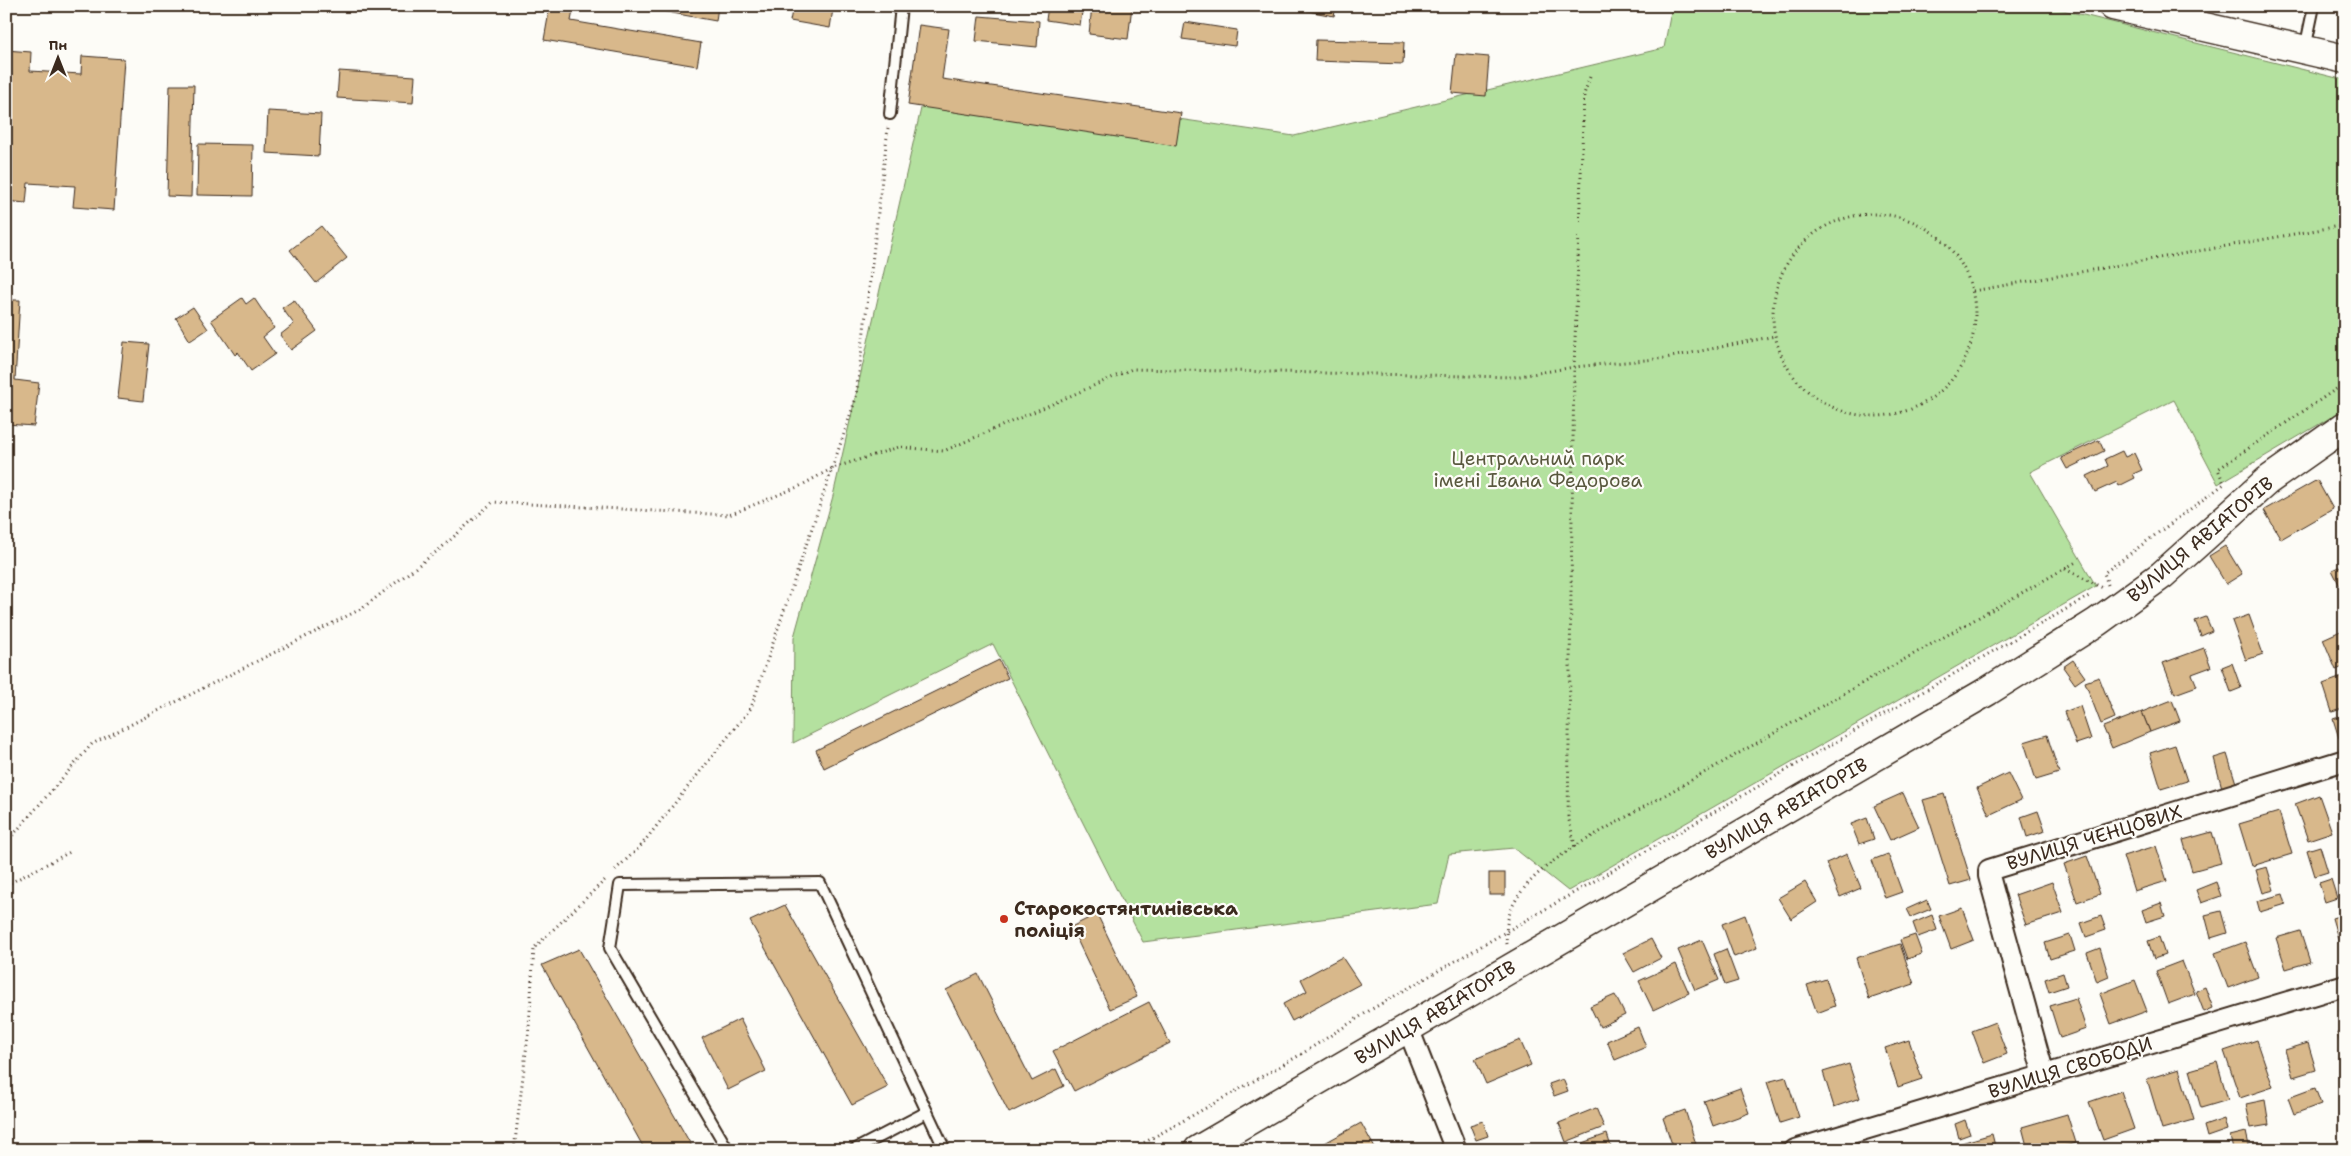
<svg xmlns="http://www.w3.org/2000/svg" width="2351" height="1156" font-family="'Shantell Sans',sans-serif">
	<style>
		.green { fill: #b4e19f; stroke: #78865e }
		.building { fill: #d8b88b; stroke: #3b2a1e }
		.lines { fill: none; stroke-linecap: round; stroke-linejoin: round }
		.lane-casing { stroke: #3b2a1e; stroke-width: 14 }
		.street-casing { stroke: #3b2a1e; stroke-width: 24 }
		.secondary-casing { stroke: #3b2a1e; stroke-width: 31 }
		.path { stroke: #3b2a1e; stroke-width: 3; stroke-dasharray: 1 4; stroke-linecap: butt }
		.lane { stroke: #fdfcf7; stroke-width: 10 }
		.street { stroke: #fdfcf7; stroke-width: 20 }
		.secondary { stroke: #fdfcf7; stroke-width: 28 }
		.poi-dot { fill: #c8321e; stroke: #fdfcf7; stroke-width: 2 }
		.labels { text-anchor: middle; stroke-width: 4.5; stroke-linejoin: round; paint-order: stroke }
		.park-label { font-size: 19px; fill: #59583e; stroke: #fdfcf7 }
		.street-label { font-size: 19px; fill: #3b2a1e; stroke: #fdfcf7 }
		.poi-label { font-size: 19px; font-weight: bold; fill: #3b2a1e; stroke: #fdfcf7; text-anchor: start }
	</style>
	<rect width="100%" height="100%" fill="#fdfcf7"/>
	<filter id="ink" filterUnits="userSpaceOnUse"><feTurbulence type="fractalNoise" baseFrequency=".02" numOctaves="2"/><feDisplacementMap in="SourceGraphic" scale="10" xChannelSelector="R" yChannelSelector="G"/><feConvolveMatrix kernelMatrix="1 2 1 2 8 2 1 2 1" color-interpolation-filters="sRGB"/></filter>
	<g filter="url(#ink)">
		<path class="green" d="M1672,6H2047L2345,80V409L2218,484L2174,400L2030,472L2096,586L1568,891L1514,848L1449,854L1438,904L1143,942L993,644L793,743L794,637L833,496L927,82L1294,136L1664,48Z"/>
		<g class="building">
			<path d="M550,6H574L571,21L701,43L697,66L544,40Z"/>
			<path d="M634,6H718L716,21Z"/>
			<path d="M793,6L833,9L830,28L790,21Z"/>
			<path d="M1048,6H1083L1080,25L1046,20Z"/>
			<path d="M1092,6H1132L1128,39L1089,34Z"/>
			<path d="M1297,6H1336L1334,16L1297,9Z"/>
			<path d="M979,16L1039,21L1037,47L976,41Z"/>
			<path d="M1185,22L1237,30L1235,46L1182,39Z"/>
			<path d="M919,25L949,29L942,79L1181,113L1176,146L908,105Z"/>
			<path d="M1316,40L1404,42L1403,64L1315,61Z"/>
			<path d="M6,50L31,52L30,71L81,74L82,56L124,59L114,210L73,207L75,186L28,183L26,203L6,201Z"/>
			<path d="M1456,54L1489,57L1486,96L1452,93Z"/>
			<path d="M339,71L415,76L413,103L337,98Z"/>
			<path d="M170,85H194L191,197L167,196Z"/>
			<path d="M268,111L321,114L319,156L266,153Z"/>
			<path d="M198,144L253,145L252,196L197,195Z"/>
			<path d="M321,226L347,258L316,283L290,250Z"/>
			<path d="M242,298L246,304L254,298L274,328L263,337L275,354L251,371L238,352L235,355L211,320Z"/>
			<path d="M6,300H20L15,380L39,383L34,426L6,424Z"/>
			<path d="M294,300L317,331L291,350L280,335L294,324L282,308Z"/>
			<path d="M193,307L208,329L190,341L176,318Z"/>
			<path d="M124,342L149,344L143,401L118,398Z"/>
			<path d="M2099,440L2104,451L2067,469L2061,458Z"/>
			<path d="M2122,451L2125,457L2134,453L2142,470L2133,474L2135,478L2119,486L2117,482L2095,492L2087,476L2108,466L2105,459Z"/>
			<path d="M2317,480L2333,509L2281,539L2264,510Z"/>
			<path d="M2225,546L2242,574L2226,584L2209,556Z"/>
			<path d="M2345,564V596L2332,570Z"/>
			<path d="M2249,615L2263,654L2246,660L2232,621Z"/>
			<path d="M2206,617L2212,631L2201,636L2195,621Z"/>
			<path d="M2345,629V666L2336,670L2323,639Z"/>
			<path d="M2204,648L2211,667L2192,674L2197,686L2175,694L2163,663Z"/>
			<path d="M999,660L1008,678L824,768L816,750Z"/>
			<path d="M2073,660L2085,677L2075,684L2063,667Z"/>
			<path d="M2232,663L2241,688L2231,692L2222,667Z"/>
			<path d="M2099,677L2115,718L2101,724L2085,682Z"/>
			<path d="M2342,677L2345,684V708L2332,712L2323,684Z"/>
			<path d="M2172,700L2180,721L2150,732L2142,712Z"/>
			<path d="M2080,706L2091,739L2076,744L2064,712Z"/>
			<path d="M2142,712L2150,732L2112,748L2103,727Z"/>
			<path d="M2345,715V737L2339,738L2333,719Z"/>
			<path d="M2047,735L2059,773L2036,780L2024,742Z"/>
			<path d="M2175,745L2187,781L2161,789L2150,753Z"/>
			<path d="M2227,754L2236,783L2222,788L2214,758Z"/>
			<path d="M2008,773L2021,800L1989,815L1977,788Z"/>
			<path d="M1903,793L1919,827L1890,840L1874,806Z"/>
			<path d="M1944,794L1971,880L1950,886L1923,800Z"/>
			<path d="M2319,795L2332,832L2308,840L2295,804Z"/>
			<path d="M2038,811L2045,831L2027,837L2021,817Z"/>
			<path d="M2279,812L2292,854L2252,866L2239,824Z"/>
			<path d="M1867,818L1874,839L1859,844L1851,824Z"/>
			<path d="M2212,832L2221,863L2192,871L2183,840Z"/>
			<path d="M2156,846L2167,881L2134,891L2123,856Z"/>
			<path d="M2320,846L2328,872L2315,876L2307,850Z"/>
			<path d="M1847,854L1861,888L1840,897L1826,863Z"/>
			<path d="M1888,854L1902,892L1885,898L1872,860Z"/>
			<path d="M2087,856L2100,894L2077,902L2064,864Z"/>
			<path d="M2267,867L2274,890L2263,893L2256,870Z"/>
			<rect x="1489" y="873" width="16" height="22"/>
			<path d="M2331,879L2337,898L2325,902L2319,883Z"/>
			<path d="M1805,882L1817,902L1791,919L1778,898Z"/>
			<path d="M2052,882L2063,913L2026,925L2015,895Z"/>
			<path d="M2216,882L2221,896L2201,903L2196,890Z"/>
			<path d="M2283,894L2286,904L2260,912L2257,901Z"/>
			<path d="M1927,900L1931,909L1911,917L1907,909Z"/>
			<path d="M2161,903L2165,916L2146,922L2142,910Z"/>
			<path d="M785,905L888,1087L852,1105L750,921Z"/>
			<path d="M1962,908L1974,940L1951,949L1939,916Z"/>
			<path d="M2221,911L2227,933L2211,938L2205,915Z"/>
			<path d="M1097,914L1137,997L1110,1009L1071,927Z"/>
			<path d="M2345,914V951L2342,952L2332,918Z"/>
			<path d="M1745,915L1757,948L1734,957L1722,924Z"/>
			<path d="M1932,915L1937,930L1918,937L1913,923Z"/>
			<path d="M2101,916L2106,930L2086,937L2081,923Z"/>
			<path d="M2300,931L2310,962L2286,969L2276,938Z"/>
			<path d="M1915,935L1922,954L1907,959L1900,940Z"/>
			<path d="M2070,935L2075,951L2050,959L2045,943Z"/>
			<path d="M2159,937L2165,955L2154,959L2148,941Z"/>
			<path d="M1651,939L1661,958L1634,972L1623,953Z"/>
			<path d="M1702,940L1719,980L1695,990L1678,950Z"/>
			<path d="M2245,942L2258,977L2228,988L2215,953Z"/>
			<path d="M1900,944L1914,984L1869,999L1856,958Z"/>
			<path d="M2100,948L2109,977L2097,982L2087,953Z"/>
			<path d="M579,949L694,1150H645L542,965Z"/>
			<path d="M1726,949L1738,981L1725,985L1714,954Z"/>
			<path d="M1342,957L1360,984L1292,1021L1283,1004L1307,991L1301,979Z"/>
			<path d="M2182,961L2195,994L2168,1004L2156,971Z"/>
			<path d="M1676,964L1689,993L1653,1010L1639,981Z"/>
			<path d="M2063,973L2067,986L2049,992L2045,979Z"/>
			<path d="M978,974L1032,1081L1056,1069L1064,1086L1009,1113L946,990Z"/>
			<path d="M1826,979L1835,1006L1817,1013L1807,985Z"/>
			<path d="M2135,980L2147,1011L2111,1024L2100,994Z"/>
			<path d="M2205,987L2213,1008L2204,1012L2196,991Z"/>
			<path d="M1615,995L1625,1015L1600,1027L1590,1006Z"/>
			<path d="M2076,998L2086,1029L2060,1038L2050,1006Z"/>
			<path d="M1149,1002L1170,1043L1074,1091L1053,1051Z"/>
			<path d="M740,1019L766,1071L728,1090L702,1038Z"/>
			<path d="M1995,1022L2007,1054L1984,1063L1972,1031Z"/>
			<path d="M1638,1027L1646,1047L1615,1060L1607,1041Z"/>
			<path d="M2345,1030V1058L2337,1033Z"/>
			<path d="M1520,1040L1531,1065L1486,1084L1475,1059Z"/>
			<path d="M1909,1040L1922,1079L1898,1087L1885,1048Z"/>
			<path d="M2257,1040L2273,1087L2240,1098L2224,1051Z"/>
			<path d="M2308,1043L2316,1070L2293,1077L2285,1050Z"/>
			<path d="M2217,1062L2228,1100L2201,1108L2190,1070Z"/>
			<path d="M1849,1064L1860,1098L1834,1107L1823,1072Z"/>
			<path d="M2179,1069L2194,1120L2162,1129L2147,1079Z"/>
			<path d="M1786,1077L1799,1117L1780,1123L1767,1082Z"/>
			<path d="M1563,1079L1568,1091L1554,1096L1549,1084Z"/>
			<path d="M1740,1088L1749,1113L1713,1126L1704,1101Z"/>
			<path d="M2315,1088L2321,1104L2294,1114L2288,1098Z"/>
			<path d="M2121,1091L2134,1129L2103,1140L2089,1102Z"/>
			<path d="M2265,1100L2269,1125L2251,1128L2246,1104Z"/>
			<path d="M1596,1108L1604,1127L1566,1142L1559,1123Z"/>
			<path d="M1685,1110L1696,1144L1674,1150L1663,1118Z"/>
			<path d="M2067,1114L2076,1143L2052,1150H2028L2022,1127Z"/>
			<path d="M2224,1119L2227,1130L2207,1137L2204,1126Z"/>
			<path d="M1965,1120L1970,1134L1959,1138L1955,1124Z"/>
			<path d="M1483,1121L1488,1136L1476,1140L1470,1125Z"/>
			<path d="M1361,1123L1376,1150H1312Z"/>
			<path d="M2246,1132L2250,1150H2233L2230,1136Z"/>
			<path d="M1607,1134L1612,1150H1585L1582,1143Z"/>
			<path d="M1992,1134L1996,1150H1963L1961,1143Z"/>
			<path d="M912,1140L918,1150H894Z"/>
		</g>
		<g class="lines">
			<g class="lane-casing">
				<g id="lane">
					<path d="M2305,49L2314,6"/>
					<path d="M890,114L901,6"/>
					<path d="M728,1150L610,948L620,885L820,883L945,1150"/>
					<path d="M854,1150L927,1112"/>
				</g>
			</g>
			<g class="street-casing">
				<g id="street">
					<path d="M1408,1028L1456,1150"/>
					<path d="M2044,1075L1989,876V870L2345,760"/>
					<path d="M1795,1150L2345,985"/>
				</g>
			</g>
			<g class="secondary-casing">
				<g id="secondary">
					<path d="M2113,6L2345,59"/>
					<path d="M1198,1150L1988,691L2097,622L2162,575L2267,481L2345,426"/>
				</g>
			</g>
			<g class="path">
				<circle cx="1874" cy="315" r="101"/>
				<path d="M1973,291L2345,225"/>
				<path d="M2065,569L2103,588"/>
				<path d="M2108,585L2104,573L2224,484L2218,469L2345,383"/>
				<path d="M6,843L92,744L361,609L440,549L493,502L729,515L800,486L833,468L899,447L944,451L1132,369L1514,377L1574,367L1666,358L1775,336"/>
				<path d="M1575,846L1568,816L1574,367L1584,94L1591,74"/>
				<path d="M615,870L639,848L751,708L856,398L888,128"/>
				<path d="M6,885L70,852"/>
				<path d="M1507,944C1500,898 1542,868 1575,846L2078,561"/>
				<path d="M514,1150L529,1027L534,948L605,880"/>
				<path d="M1131,1150L1300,1055L1372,1009L2089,596"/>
			</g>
			<use href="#lane" class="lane"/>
			<use href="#street" class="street"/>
			<use href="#secondary" class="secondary"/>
		</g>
	</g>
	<circle class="poi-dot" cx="1004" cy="919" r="5"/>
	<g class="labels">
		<g class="park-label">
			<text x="1538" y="465">Центральний парк<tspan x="1538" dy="22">імені Івана Федорова</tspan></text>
		</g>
		<g class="street-label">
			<text transform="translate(2200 539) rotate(-40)" y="7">ВУЛИЦЯ АВІАТОРІВ</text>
			<text transform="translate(1786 808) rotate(-30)" y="7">ВУЛИЦЯ АВІАТОРІВ</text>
			<text transform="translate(2094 837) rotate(-17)" y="7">ВУЛИЦЯ ЧЕНЦОВИХ</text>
			<text transform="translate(1435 1012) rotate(-31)" y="7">ВУЛИЦЯ АВІАТОРІВ</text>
			<text transform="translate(2070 1067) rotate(-17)" y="7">ВУЛИЦЯ СВОБОДИ</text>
		</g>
		<g class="poi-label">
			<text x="1014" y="915">Старокостянтинівська<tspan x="1014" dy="22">поліція</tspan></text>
		</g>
	</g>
	<rect width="2351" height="1156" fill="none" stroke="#fdfcf7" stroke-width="25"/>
	<rect x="12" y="12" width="2326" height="1131" fill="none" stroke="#3b2a1e" stroke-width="2" filter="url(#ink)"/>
	<g transform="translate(58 58)" stroke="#fdfcf7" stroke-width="4" paint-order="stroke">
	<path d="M0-4L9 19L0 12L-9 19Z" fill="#3b2a1e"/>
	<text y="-8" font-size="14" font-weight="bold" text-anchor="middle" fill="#3b2a1e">Пн</text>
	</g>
</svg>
